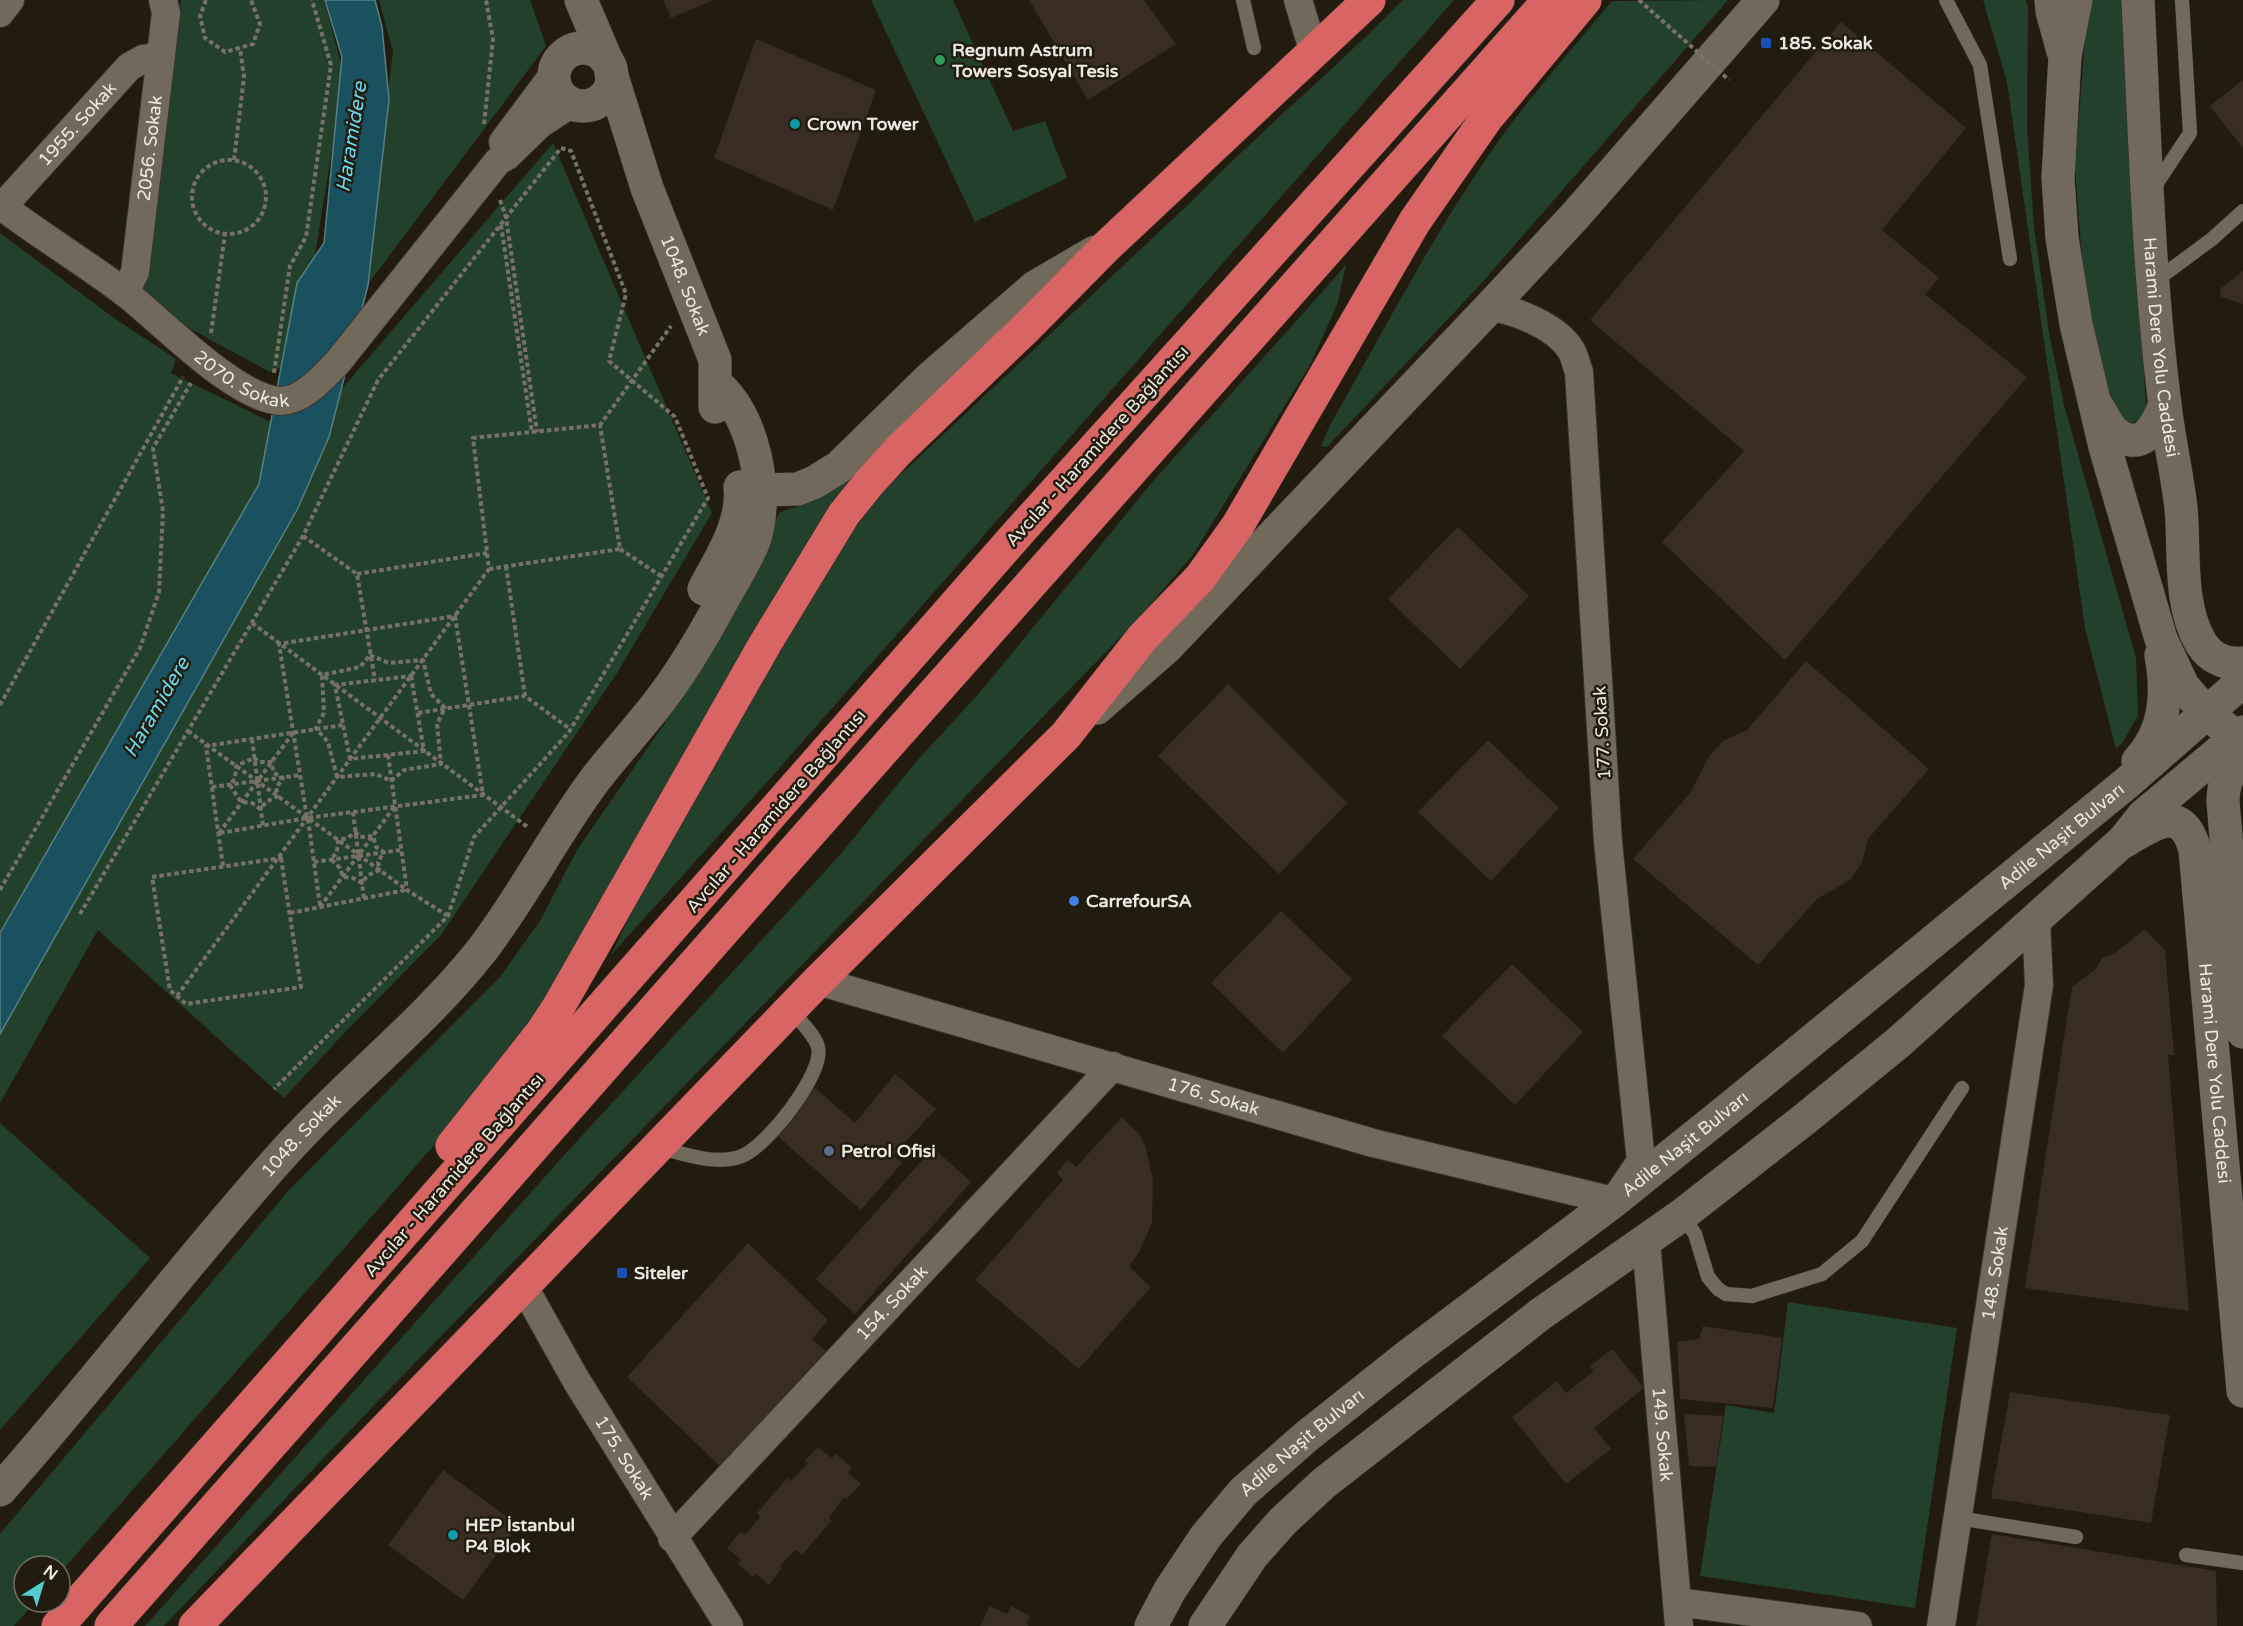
<svg xmlns="http://www.w3.org/2000/svg" width="2243" height="1626" font-family="'Varela Round',sans-serif">
	<style>
		.green { fill: #23412a }
		.water { fill: #19525e; stroke: #587f85; stroke-width: 1.5 }
		.building { fill: #392c22 }
		.lines { fill: none; stroke-linecap: round; stroke-linejoin: round }
		.service-casing { stroke: #38332d; stroke-width: 15 }
		.minor-casing { stroke: #38332d; stroke-width: 30 }
		.tertiary-casing { stroke: #38332d; stroke-width: 34 }
		.secondary-casing { stroke: #38332d; stroke-width: 34 }
		.trunk-casing { stroke: #38332d; stroke-width: 34 }
		.path { stroke: #767266; stroke-width: 4; stroke-dasharray: 4.5 3; stroke-linecap: butt }
		.service { stroke: #716a5b; stroke-width: 14 }
		.minor { stroke: #716a5b; stroke-width: 28 }
		.tertiary { stroke: #716a5b; stroke-width: 33 }
		.secondary { stroke: #716a5b; stroke-width: 33 }
		.trunk { stroke: #d86464; stroke-width: 33 }
		.path-bridge { stroke: #767266; stroke-width: 4; stroke-dasharray: 4.5 3; stroke-linecap: butt }
		.transit-dot { fill: #1a4fb4; stroke: #211c0e; stroke-width: 2 }
		.leisure-dot { fill: #2e9e5b; stroke: #211c0e; stroke-width: 2 }
		.culture-dot { fill: #0f9aa8; stroke: #211c0e; stroke-width: 2 }
		.shop-dot { fill: #3f7fe0; stroke: #211c0e; stroke-width: 2 }
		.service-dot { fill: #5c6f8a; stroke: #211c0e; stroke-width: 2 }
		.labels { text-anchor: middle; stroke-width: 5; stroke-linejoin: round; paint-order: stroke }
		.poi-label { font-size: 18px; font-weight: bold; fill: #ece9e0; stroke: #211c0e; text-anchor: start }
		.street-label { font-size: 18px; fill: #ece9e0; stroke: #211c0e }
		.water-label { font-size: 20px; font-style: italic; fill: #69d7f0; stroke: #211c0e }
	</style>
	<rect width="100%" height="100%" fill="#211c0e"/>
	<g class="green">
		<path d="M181,0H324L344,75L298,361L270,372L141,302Z"/>
		<path d="M379,0H530L546,46L363,291L393,52Z"/>
		<path d="M871,0H953L1013,131L1045,121L1067,178L975,222Z"/>
		<path d="M1403,0H1454L776,772L611,955L658,858L837,551L884,490L1191,202C1259,132 1334,70 1403,0Z"/>
		<path d="M1728,0L1479,286L1327,447L1321,446L1329,427C1380,338 1426,247 1484,162C1522,105 1568,54 1612,1Z"/>
		<path d="M1983,0H2026L2028,8L2027,127L2034,227L2049,333L2064,405L2136,658L2138,716L2122,743L2116,749L2085,628L2007,82Z"/>
		<path d="M2088,0H2125L2129,140L2146,405C2144,415 2139,421 2129,424L2113,415L2086,309L2075,168Z"/>
		<path d="M553,143L712,513L617,673L441,935L348,1029L284,1098L98,930L0,1103V1034L297,511L329,437L340,391Z"/>
		<path d="M0,233L114,318L176,359L171,373L271,422L259,484L0,933Z"/>
		<path d="M1346,265L1337,305L1310,365L1192,556L1137,620L379,1400L164,1626H145L567,1152L839,856L915,763L981,691L1155,479Z"/>
		<path d="M851,479L795,562L725,682L551,1000L464,1111L60,1573V1566H24V1602H35L14,1626H0V1534L289,1190L500,977L540,921L577,850L664,724L762,565L773,525L780,512L812,502Z"/>
		<path d="M0,1123L150,1258L0,1430Z"/>
		<path d="M1788,1302L1957,1328L1915,1608L1700,1576L1726,1405L1774,1413Z"/>
	</g>
	<path class="water" d="M325,0H375L382,27L389,99L368,285L329,437L297,510L0,1034V933L259,484L297,283L324,243L342,57Z"/>
	<g class="building">
		<path d="M663,0H714L671,18Z"/>
		<path d="M1029,0H1144L1176,44L1088,100Z"/>
		<path d="M1841,22L1966,128L1882,230L1939,278L1925,294L2027,377L1785,660L1662,542L1744,451L1590,320Z"/>
		<path d="M756,39L876,90L833,210L714,158Z"/>
		<path d="M2243,80V148L2210,106Z"/>
		<path d="M2243,271V304L2221,297L2220,289Z"/>
		<path d="M1458,527L1529,596L1460,669L1388,599Z"/>
		<path d="M1806,661L1929,769L1868,839L1862,863L1850,880L1817,899L1758,965L1633,859L1690,793L1709,756L1723,741L1747,730Z"/>
		<path d="M1228,684L1347,803L1279,874L1158,756Z"/>
		<path d="M1488,740L1559,808L1491,881L1418,812Z"/>
		<path d="M1281,911L1352,979L1283,1053L1211,983Z"/>
		<path d="M2145,929L2165,950L2174,1055H2168L2189,1311L2025,1288L2072,987L2095,970L2102,958L2114,954Z"/>
		<path d="M1512,964L1583,1032L1515,1105L1442,1036Z"/>
		<path d="M895,1074L936,1109L893,1155L902,1163L861,1210L774,1133L814,1087L855,1123Z"/>
		<path d="M1122,1117L1140,1135L1146,1148L1153,1180L1152,1223L1139,1252L1129,1266L1151,1287L1079,1369L975,1280L1063,1180L1057,1173L1067,1160L1076,1167Z"/>
		<path d="M933,1148L971,1182L855,1314L816,1279Z"/>
		<path d="M748,1243L828,1320L812,1339L828,1353L722,1468L627,1377Z"/>
		<path d="M1703,1326L1782,1338L1773,1408L1680,1399L1677,1342L1699,1339Z"/>
		<path d="M1612,1349L1644,1388L1594,1428L1611,1449L1566,1484L1512,1417L1557,1381L1566,1393L1594,1371L1590,1366Z"/>
		<path d="M2010,1392L2170,1415L2151,1523L1991,1498Z"/>
		<path d="M1684,1414L1723,1416L1716,1467L1689,1466Z"/>
		<path d="M818,1447L832,1458L836,1454L852,1467L848,1473L861,1484L847,1499L844,1497L829,1518L832,1520L802,1555L795,1550L780,1566L782,1568L769,1585L756,1574L753,1577L738,1564L741,1560L727,1548L740,1532L745,1535L760,1517L757,1513L787,1478L791,1481L808,1463L805,1461Z"/>
		<path d="M443,1470L518,1525L463,1600L388,1545Z"/>
		<path d="M1992,1534L2216,1571L2217,1626H1976Z"/>
		<path d="M990,1606L1007,1614L1011,1606L1030,1616L1026,1624L1029,1626H980Z"/>
	</g>
	<g class="lines">
		<g class="service-casing">
			<g id="service">
				<path d="M1243,0L1254,48"/>
				<path d="M1946,0L1980,65L2010,259"/>
				<path d="M2153,189L2190,133L2182,0"/>
				<path d="M2154,282L2212,239L2243,211"/>
				<path d="M660,1148C685,1154 716,1166 742,1156C766,1147 825,1073 818,1047C815,1035 799,1020 791,1010"/>
				<path d="M1682,1215L1695,1234L1708,1277L1718,1289L1726,1294L1752,1296L1822,1274L1862,1241L1962,1088"/>
				<path d="M1958,1518L2076,1537"/>
				<path d="M2186,1555L2243,1563"/>
			</g>
		</g>
		<g class="minor-casing">
			<g id="minor">
				<path d="M1298,0L1314,53"/>
				<path d="M0,13L10,0"/>
				<path d="M503,142L553,75"/>
				<path id="s1" d="M0,205C41,236 84,262 124,292C162,321 235,399 281,401C303,401 323,377 337,363L498,161L507,156L540,124L571,104"/>
				<path id="s2" d="M2,207L129,67L143,59L161,56"/>
				<path id="s3" d="M125,293L135,272L166,13L163,0"/>
				<path id="s4" d="M818,981L1373,1143L1614,1201L1641,1161L1608,842L1579,372C1576,365 1575,356 1571,350C1557,327 1516,310 1490,307"/>
				<path id="s5" d="M1646,1241L1679,1626"/>
				<path id="s6" d="M524,1287L576,1380L729,1626"/>
				<path id="s7" d="M672,1538L1113,1066"/>
				<path d="M1677,1602L1858,1626"/>
				<path id="s8" d="M1941,1626L2039,985L2036,920"/>
			</g>
		</g>
		<g class="tertiary-casing">
			<g id="tertiary">
				<path d="M2243,758C2229,772 2223,781 2223,802L2243,1032"/>
				<path id="s9" d="M2125,841C2155,823 2182,803 2195,850L2243,1391"/>
			</g>
		</g>
		<g class="secondary-casing">
			<g id="secondary">
				<path d="M581,0L607,61"/>
				<path d="M2051,0L2052,11L2063,51"/>
				<path d="M2076,0L2065,56L2058,178L2062,238L2076,324L2105,447L2161,639L2183,686L2207,714L2224,727"/>
				<path id="s10" d="M2138,0C2145,135 2148,271 2165,405C2169,439 2177,474 2181,508C2185,551 2178,604 2201,643C2210,658 2226,665 2243,663"/>
				<circle cx="583" cy="77" r="29"/>
				<path id="s11" d="M611,73L647,188L715,360V407"/>
				<path d="M2097,406C2102,413 2107,425 2113,431C2141,455 2156,428 2165,404"/>
				<path d="M742,497L762,490L798,489L815,482L839,467L930,378L1035,287L1095,252"/>
				<path d="M704,589C720,559 744,523 740,487"/>
				<path d="M1097,708L1167,647L1490,307L1575,216L1763,0"/>
				<path d="M2138,761C2166,731 2168,694 2161,655"/>
				<path id="s12" d="M0,1490C97,1381 185,1263 283,1154C346,1083 423,1025 482,950C522,898 554,835 594,781C616,752 642,725 664,695C688,663 707,629 726,594C736,576 748,558 755,538C769,493 754,414 716,384"/>
				<path id="s13" d="M1151,1626L1170,1590L1206,1536L1243,1492L1307,1436L1409,1355L1614,1201L1731,1107L2129,781L2243,681"/>
				<path d="M1205,1626L1252,1556L1283,1521L1324,1483L1542,1313L1682,1215L1806,1118L1899,1042L2123,841L2143,816L2243,732"/>
			</g>
		</g>
		<g class="trunk-casing">
			<g id="trunk">
				<path d="M452,1146L542,1032L559,1006L765,644L844,514L869,483L899,450L1028,326L1107,246L1369,0"/>
				<path d="M58,1626L1019,532L1498,0"/>
				<path d="M111,1626L808,835L1549,0"/>
				<path d="M195,1626L818,981L1066,735L1143,637L1200,578L1238,525L1415,221L1486,119L1585,0"/>
			</g>
		</g>
		<g class="path">
			<path d="M206,0L200,16L205,38L225,52L253,44L260,24L251,0"/>
			<path d="M484,124L493,39L486,0"/>
			<path d="M234,160L244,77L240,48"/>
			<circle cx="229" cy="197" r="37"/>
			<path d="M500,200L506,217L537,432"/>
			<path d="M501,225L532,433"/>
			<path d="M211,333L225,234"/>
			<path d="M274,373L290,266L306,237L331,65L312,0"/>
			<path d="M303,536L357,574L375,680"/>
			<path d="M620,549L661,576"/>
			<path d="M506,566L525,696L570,729"/>
			<path d="M489,569L620,549L600,425"/>
			<path d="M357,574L487,553"/>
			<path d="M455,616L483,795L307,818L279,644Z"/>
			<path d="M252,623L529,828"/>
			<path d="M370,655L389,663L423,660L431,694L445,708L437,724L441,764L404,770L391,781L376,774L337,777L328,742L316,728L324,713L322,675L360,667Z"/>
			<path d="M411,676L424,751L350,759L335,685Z"/>
			<path d="M0,705L183,377"/>
			<path d="M418,713L525,696"/>
			<path d="M188,731L407,890"/>
			<path d="M252,739L263,826"/>
			<path d="M388,755L407,890L448,916"/>
			<path d="M254,758L259,762H271L274,773L283,778L276,788L278,796L266,802L260,809L252,803L241,802L230,785L235,778L236,766Z"/>
			<path d="M212,787L301,775"/>
			<path d="M353,812L364,899"/>
			<path d="M308,819L320,906"/>
			<path d="M355,832L360,837L373,836L376,847L384,852L378,862L379,870L367,876L362,883L353,878L343,877L340,868L331,859L337,852L338,840L348,838Z"/>
			<path d="M219,833L293,733"/>
			<path d="M220,833L307,818"/>
			<path d="M281,858L301,987L186,1004L170,990L152,877Z"/>
			<path d="M314,862L401,850"/>
			<path d="M223,866L206,746L343,725"/>
			<path d="M0,890L140,648L159,592L163,511L153,448L191,383"/>
			<path d="M320,907L395,806"/>
			<path d="M290,913L406,890"/>
			<path d="M80,914L303,536L378,380L561,148L571,151L626,294L609,361L675,417L708,498L569,732L474,837L448,916L274,1089"/>
			<path d="M177,996L489,569L473,438L600,425L671,326"/>
		</g>
		<use href="#service" class="service"/>
		<use href="#minor" class="minor"/>
		<use href="#tertiary" class="tertiary"/>
		<use href="#secondary" class="secondary"/>
		<use href="#trunk" class="trunk"/>
		<path class="path-bridge" d="M1639,0L1729,80"/>
	</g>
	<g class="transit-dot">
		<rect x="1760" y="37" width="12" height="12" rx="3"/>
		<rect x="616" y="1267" width="12" height="12" rx="3"/>
	</g>
	<circle class="leisure-dot" cx="940" cy="60" r="6"/>
	<g class="culture-dot">
		<circle cx="795" cy="124" r="6"/>
		<circle cx="453" cy="1535" r="6"/>
	</g>
	<circle class="shop-dot" cx="1074" cy="901" r="6"/>
	<circle class="service-dot" cx="829" cy="1151" r="6"/>
	<g class="labels">
		<g class="poi-label">
			<text x="1778" y="49">185. Sokak</text>
			<text x="952" y="56">Regnum Astrum<tspan x="952" dy="21">Towers Sosyal Tesis</tspan></text>
			<text x="807" y="130">Crown Tower</text>
			<text x="1086" y="907">CarrefourSA</text>
			<text x="841" y="1157">Petrol Ofisi</text>
			<text x="634" y="1279">Siteler</text>
			<text x="465" y="1531">HEP İstanbul<tspan x="465" dy="21">P4 Blok</tspan></text>
		</g>
		<g class="street-label">
			<text dy="6" stroke="none"><textPath href="#s2" startOffset="112">1955. Sokak</textPath></text>
			<text dy="6" stroke="none"><textPath href="#s3" startOffset="148">2056. Sokak</textPath></text>
			<text dy="6" stroke="none"><textPath href="#s11" startOffset="225">1048. Sokak</textPath></text>
			<text dy="6" stroke="none"><textPath href="#s10" startOffset="348">Harami Dere Yolu Caddesi</textPath></text>
			<text dy="6" stroke="none"><textPath href="#s1" startOffset="300">2070. Sokak</textPath></text>
			<text transform="translate(1097 446) rotate(-48)" y="6">Avcılar - Haramidere Bağlantısı</text>
			<text transform="translate(1602 733) rotate(-93)" y="6">177. Sokak</text>
			<text transform="translate(776 811) rotate(-49)" y="6">Avcılar - Haramidere Bağlantısı</text>
			<text dy="6" stroke="none"><textPath href="#s13" startOffset="1212">Adile Naşit Bulvarı</textPath></text>
			<text dy="6" stroke="none"><textPath href="#s9" startOffset="315">Harami Dere Yolu Caddesi</textPath></text>
			<text dy="6" stroke="none"><textPath href="#s4" startOffset="412">176. Sokak</textPath></text>
			<text dy="6" stroke="none"><textPath href="#s12" startOffset="465">1048. Sokak</textPath></text>
			<text dy="6" stroke="none"><textPath href="#s13" startOffset="726">Adile Naşit Bulvarı</textPath></text>
			<text transform="translate(454 1175) rotate(-49)" y="6">Avcılar - Haramidere Bağlantısı</text>
			<text dy="6" stroke="none"><textPath href="#s8" startOffset="357">148. Sokak</textPath></text>
			<text dy="6" stroke="none"><textPath href="#s7" startOffset="322">154. Sokak</textPath></text>
			<text dy="6" stroke="none"><textPath href="#s5" startOffset="194">149. Sokak</textPath></text>
			<text dy="6" stroke="none"><textPath href="#s13" startOffset="240">Adile Naşit Bulvarı</textPath></text>
			<text dy="6" stroke="none"><textPath href="#s6" startOffset="198">175. Sokak</textPath></text>
		</g>
		<g class="water-label">
			<text transform="translate(351 137) rotate(-81)" y="7">Haramidere</text>
			<text transform="translate(156 707) rotate(-60)" y="7">Haramidere</text>
		</g>
	</g>
	<g transform="translate(42 1584) rotate(37)"><circle r="28" fill="#211c0e" stroke="#726e62" stroke-width="1.5"/>
	<path d="M0-4.5L10 22L0 15L-10 22Z" fill="#52ccd0"/>
	<text y="-9" font-size="16" font-weight="bold" text-anchor="middle" fill="#ece9e0">N</text>
	</g>
</svg>
